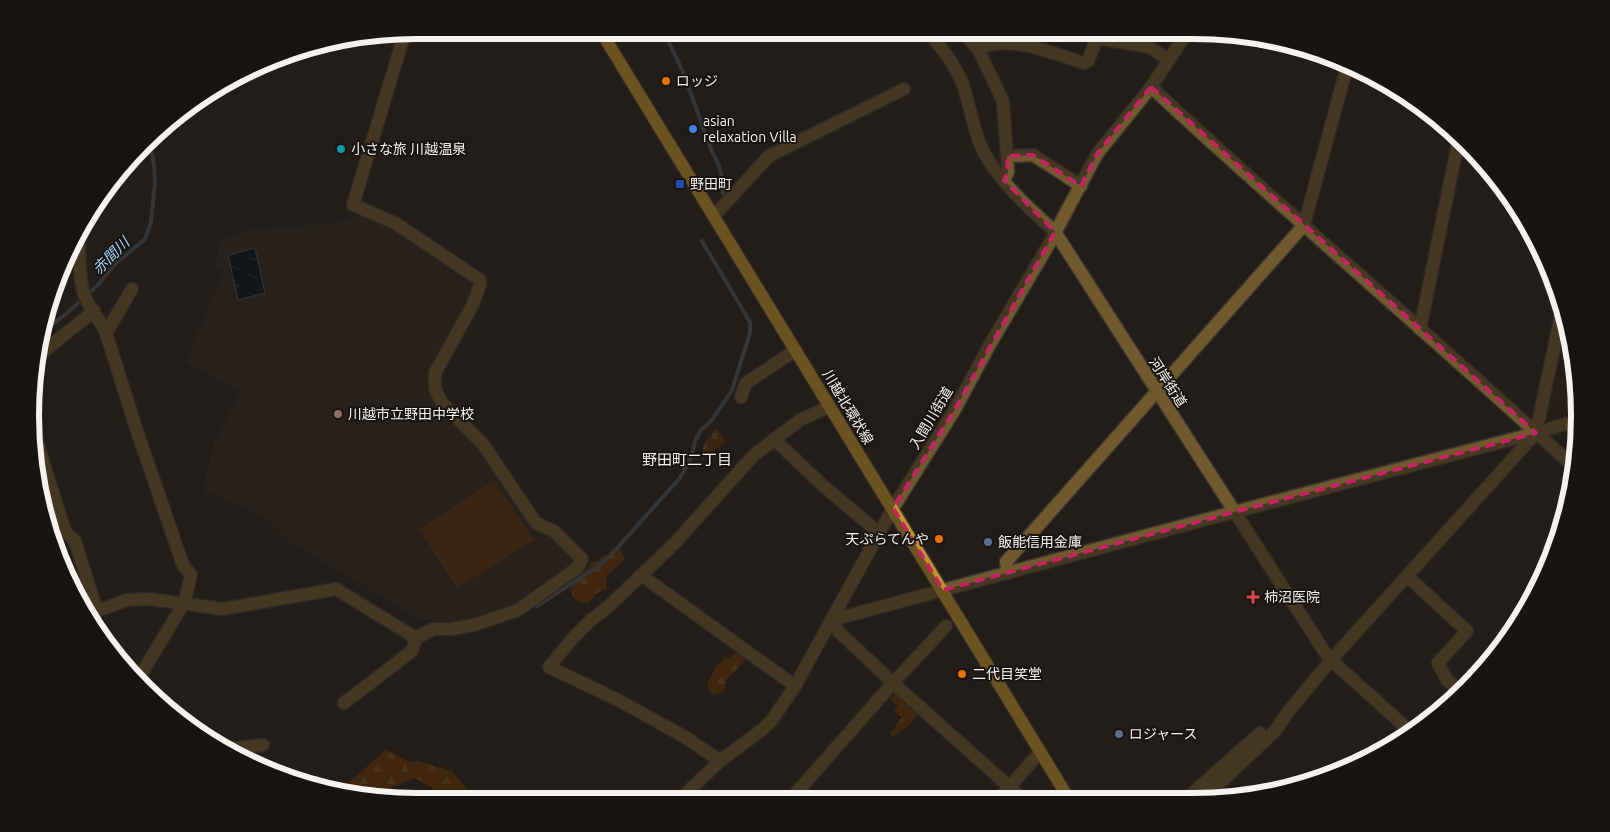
<svg xmlns="http://www.w3.org/2000/svg" width="1610" height="832" font-family="Ubuntu,'Noto Sans JP',sans-serif">
	<style>
		.commercial { fill: #2d2314 }
		.built { fill: #2f241c }
		.forest { fill: url(#forest-firs) }
		.cemetery { fill: url(#cemetery-stones) }
		.park { fill: #572f09 }
		.water { fill: url(#water-ripples); stroke: #4a535a }
		.lines { fill: none; stroke-linecap: round; stroke-linejoin: round }
		.stream { stroke: #4a535a; stroke-width: 4 }
		.minor-casing { stroke: #3b3733; stroke-width: 15 }
		.major-casing { stroke: #3b3733; stroke-width: 15 }
		.minor { stroke: #70592d; stroke-width: 12 }
		.major { stroke: #c4942a; stroke-width: 12 }
		.marked { fill: none; stroke: #c52362; stroke-width: 4; stroke-dasharray: 10 6; stroke-linejoin: round }
		.food-dot { fill: #e8710a; stroke: #191410; stroke-width: 2 }
		.shop-dot { fill: #3f7fe0; stroke: #191410; stroke-width: 2 }
		.culture-dot { fill: #0f9aa8; stroke: #191410; stroke-width: 2 }
		.transit-dot { fill: #1a4fb4; stroke: #191410; stroke-width: 2 }
		.education-dot { fill: #8d6e63; stroke: #191410; stroke-width: 2 }
		.service-dot { fill: #5c6f8a; stroke: #191410; stroke-width: 2 }
		.health-dot { fill: #e0444e; stroke: #191410; stroke-width: 2 }
		.labels { text-anchor: middle; stroke-width: 4; stroke-linejoin: round; paint-order: stroke }
		.poi-label { font-size: 14px; fill: #f6f2ef; stroke: #191410; text-anchor: start }
		.street-label { font-size: 14px; fill: #f6f2ef; stroke: #191410 }
		.water-label { font-size: 15px; font-style: italic; fill: #9cd4f4; stroke: #191410 }
		.neighbourhood-label { font-size: 15px; fill: #f6f2ef; stroke: #191410 }
		.rim { fill: none; stroke: #f6f2ef; stroke-width: 6 }
	</style>
	<defs>
		<pattern id="forest-firs" width="22" height="20" patternUnits="userSpaceOnUse" patternTransform="scale(1.25)"><rect width="22" height="20" fill="#643200"/><path d="M5 1l3.5 6h-7zM16 11l3.5 6h-7z" fill="#7b5026"/></pattern>
		<pattern id="cemetery-stones" width="16" height="16" patternUnits="userSpaceOnUse" patternTransform="scale(1.25)"><rect width="16" height="16" fill="#572f09"/><path d="M2 7V4a2 2 0 0 1 4 0v3zM10 15v-3a2 2 0 0 1 4 0v3z" fill="#704e2d"/></pattern>
		<pattern id="water-ripples" width="26" height="14" patternUnits="userSpaceOnUse" patternTransform="scale(1.25)"><rect width="26" height="14" fill="#000f1a"/><path d="M2 4q2-2 4 0t4 0M15 11q2-2 4 0t4 0" fill="none" stroke="#26323c"/></pattern>
	</defs>
	<rect width="100%" height="100%" fill="#221d19"/>
	<path class="commercial" d="M1577,373L1578,410L1556,415L1548,410L1554,379Z"/>
	<path class="built" d="M363,214L403,232L471,279L472,291L469,300L430,377L480,447L549,533L574,558V566L512,608L467,621L443,622L419,619L286,539L263,516L215,495L202,494L215,440L240,392L186,362L224,270L216,269L218,243L240,232L266,228L325,224L354,218Z"/>
	<g class="forest">
		<path d="M614,547L620,549L625,559L606,577L607,589L595,594L589,603C571,603 570,595 572,580L579,573L586,571L592,562L599,561L600,558L608,554Z"/>
		<path d="M737,651L746,659L726,681L723,692L711,695L707,685L716,666L718,664H721L725,657L728,659Z"/>
		<path d="M893,695H899L910,706V709L911,710L912,708L917,712V716L908,726L892,737L890,734L902,717L894,711L898,706L890,699Z"/>
		<path d="M386,750L410,762L417,761L452,771L476,801H436L432,787L415,778L392,787V794L381,800L320,790L325,785L337,787L346,785Z"/>
	</g>
	<path class="cemetery" d="M716,428L726,441L703,460C700,448 707,437 716,428Z"/>
	<path class="park" d="M494,481L534,540L457,588L419,529Z"/>
	<path class="water" d="M255,248L265,293L238,300L228,255Z"/>
	<g class="lines">
		<g class="stream">
			<path d="M663,30L683,72L712,152C721,167 723,178 723,194"/>
			<path d="M41,333L66,314L98,285L114,265L145,239L151,222L155,181L154,165L150,143"/>
			<path d="M537,606L597,567L610,556L680,478L692,456L695,441L701,430L712,420L732,390L750,333V322L702,241"/>
		</g>
		<g class="minor-casing">
			<g id="minor">
				<path d="M927,31C941,47 955,64 963,85C971,109 974,136 987,158C1005,187 1030,209 1055,232L1324,651L1331,660L1411,732"/>
				<path d="M962,31L978,49L1003,101L1008,172L1004,180"/>
				<path d="M978,49C1006,33 1055,54 1084,63L1088,61L1097,38L1149,47L1169,60"/>
				<path d="M1151,87C1290,216 1435,339 1575,468"/>
				<path d="M1007,156L1033,155L1081,186"/>
				<path d="M714,216L769,156L904,89"/>
				<path d="M79,236C80,256 78,281 86,299C91,311 101,321 106,333L136,428L183,565L191,575L184,603L137,681"/>
				<path d="M1420,329L1459,138"/>
				<path d="M106,333L132,289"/>
				<path d="M39,355L94,311"/>
				<path d="M741,397L746,383L796,350"/>
				<path d="M32,426L65,531L75,541L97,611L127,600L150,599L223,609L336,589L416,638"/>
				<path d="M774,439L819,482L880,534"/>
				<path d="M1008,573L1006,562L1304,225L1348,63"/>
				<path d="M641,575L795,686"/>
				<path d="M1407,576L1467,631L1438,663L1447,680L1461,692"/>
				<path d="M344,703L412,651L416,638L433,629H451L474,625L518,610L577,568L582,559L554,531L536,523L483,444L442,403L435,389V373L472,306L480,285V280L395,223L353,205L405,32"/>
				<path d="M225,749L263,745"/>
				<path d="M720,761L685,737L618,700L549,667L573,638L591,620L609,606L674,544L754,455L800,420L830,406"/>
				<path d="M999,799L1040,752"/>
				<path d="M1023,799L893,683L838,631L832,620L1234,512L1536,433L1578,420"/>
				<path d="M1186,799L1260,733"/>
				<path d="M1203,799L1275,731L1288,712L1331,660L1536,433L1563,305"/>
				<path d="M679,800L720,761L763,729L772,720L795,686L893,508L954,411L989,346L1049,244L1097,154L1151,87L1188,31"/>
				<path d="M790,800L893,683L946,626"/>
			</g>
		</g>
		<g class="major-casing">
			<path id="major" d="M600,30L1069,799"/>
		</g>
		<use href="#minor" class="minor"/>
		<use href="#major" class="major"/>
	</g>
	<path d="M0 0H1610V832H0ZM1151,87L1536,433L1234,512L943,590L893,508L954,411L1055,232L1004,180L1008,172L1007,156L1033,155L1081,186L1097,154Z" fill="#221d19" fill-opacity=".55" fill-rule="evenodd"/>
	<path class="marked" d="M1151,87L1536,433L1234,512L943,590L893,508L954,411L1055,232L1004,180L1008,172L1007,156L1033,155L1081,186L1097,154Z"/>
	<g class="food-dot">
		<circle cx="666" cy="81" r="5"/>
		<circle cx="939" cy="539" r="5"/>
		<circle cx="962" cy="674" r="5"/>
	</g>
	<circle class="shop-dot" cx="693" cy="129" r="5"/>
	<circle class="culture-dot" cx="341" cy="149" r="5"/>
	<rect class="transit-dot" x="675" y="179" width="10" height="10" rx="2.5"/>
	<circle class="education-dot" cx="338" cy="414" r="5"/>
	<g class="service-dot">
		<circle cx="988" cy="542" r="5"/>
		<circle cx="1119" cy="734" r="5"/>
	</g>
	<path class="health-dot" d="M1250.5 589.5h5v5h5v5h-5v5h-5v-5h-5v-5h5z"/>
	<g class="labels">
		<g class="poi-label">
			<text x="676" y="86">ロッジ</text>
			<text x="703" y="126">asian<tspan x="703" dy="16">relaxation Villa</tspan></text>
			<text x="351" y="154">小さな旅 川越温泉</text>
			<text x="690" y="189">野田町</text>
			<text x="348" y="419">川越市立野田中学校</text>
			<text x="929" y="544" text-anchor="end">天ぷらてんや</text>
			<text x="998" y="547">飯能信用金庫</text>
			<text x="1264" y="602">柿沼医院</text>
			<text x="972" y="679">二代目笑堂</text>
			<text x="1129" y="739">ロジャース</text>
		</g>
		<g class="street-label">
			<text transform="translate(1168 382) rotate(57)" y="5">河岸街道</text>
			<text transform="translate(848 407) rotate(59)" y="5">川越北環状線</text>
			<text transform="translate(931 418) rotate(-59)" y="5">入間川街道</text>
		</g>
		<g class="water-label">
			<text transform="translate(111 256) rotate(-45)" y="5">赤間川</text>
		</g>
		<g class="neighbourhood-label">
			<text x="687" y="465">野田町二丁目</text>
		</g>
	</g>
	<path d="M0 0H1610V832H0ZM416 39H1194A377 377 0 0 1 1571 416V416A377 377 0 0 1 1194 793H416A377 377 0 0 1 39 416V416A377 377 0 0 1 416 39Z" fill="#191410" fill-rule="evenodd"/>
	<path class="rim" d="M416 39H1194A377 377 0 0 1 1571 416V416A377 377 0 0 1 1194 793H416A377 377 0 0 1 39 416V416A377 377 0 0 1 416 39Z"/>
</svg>
